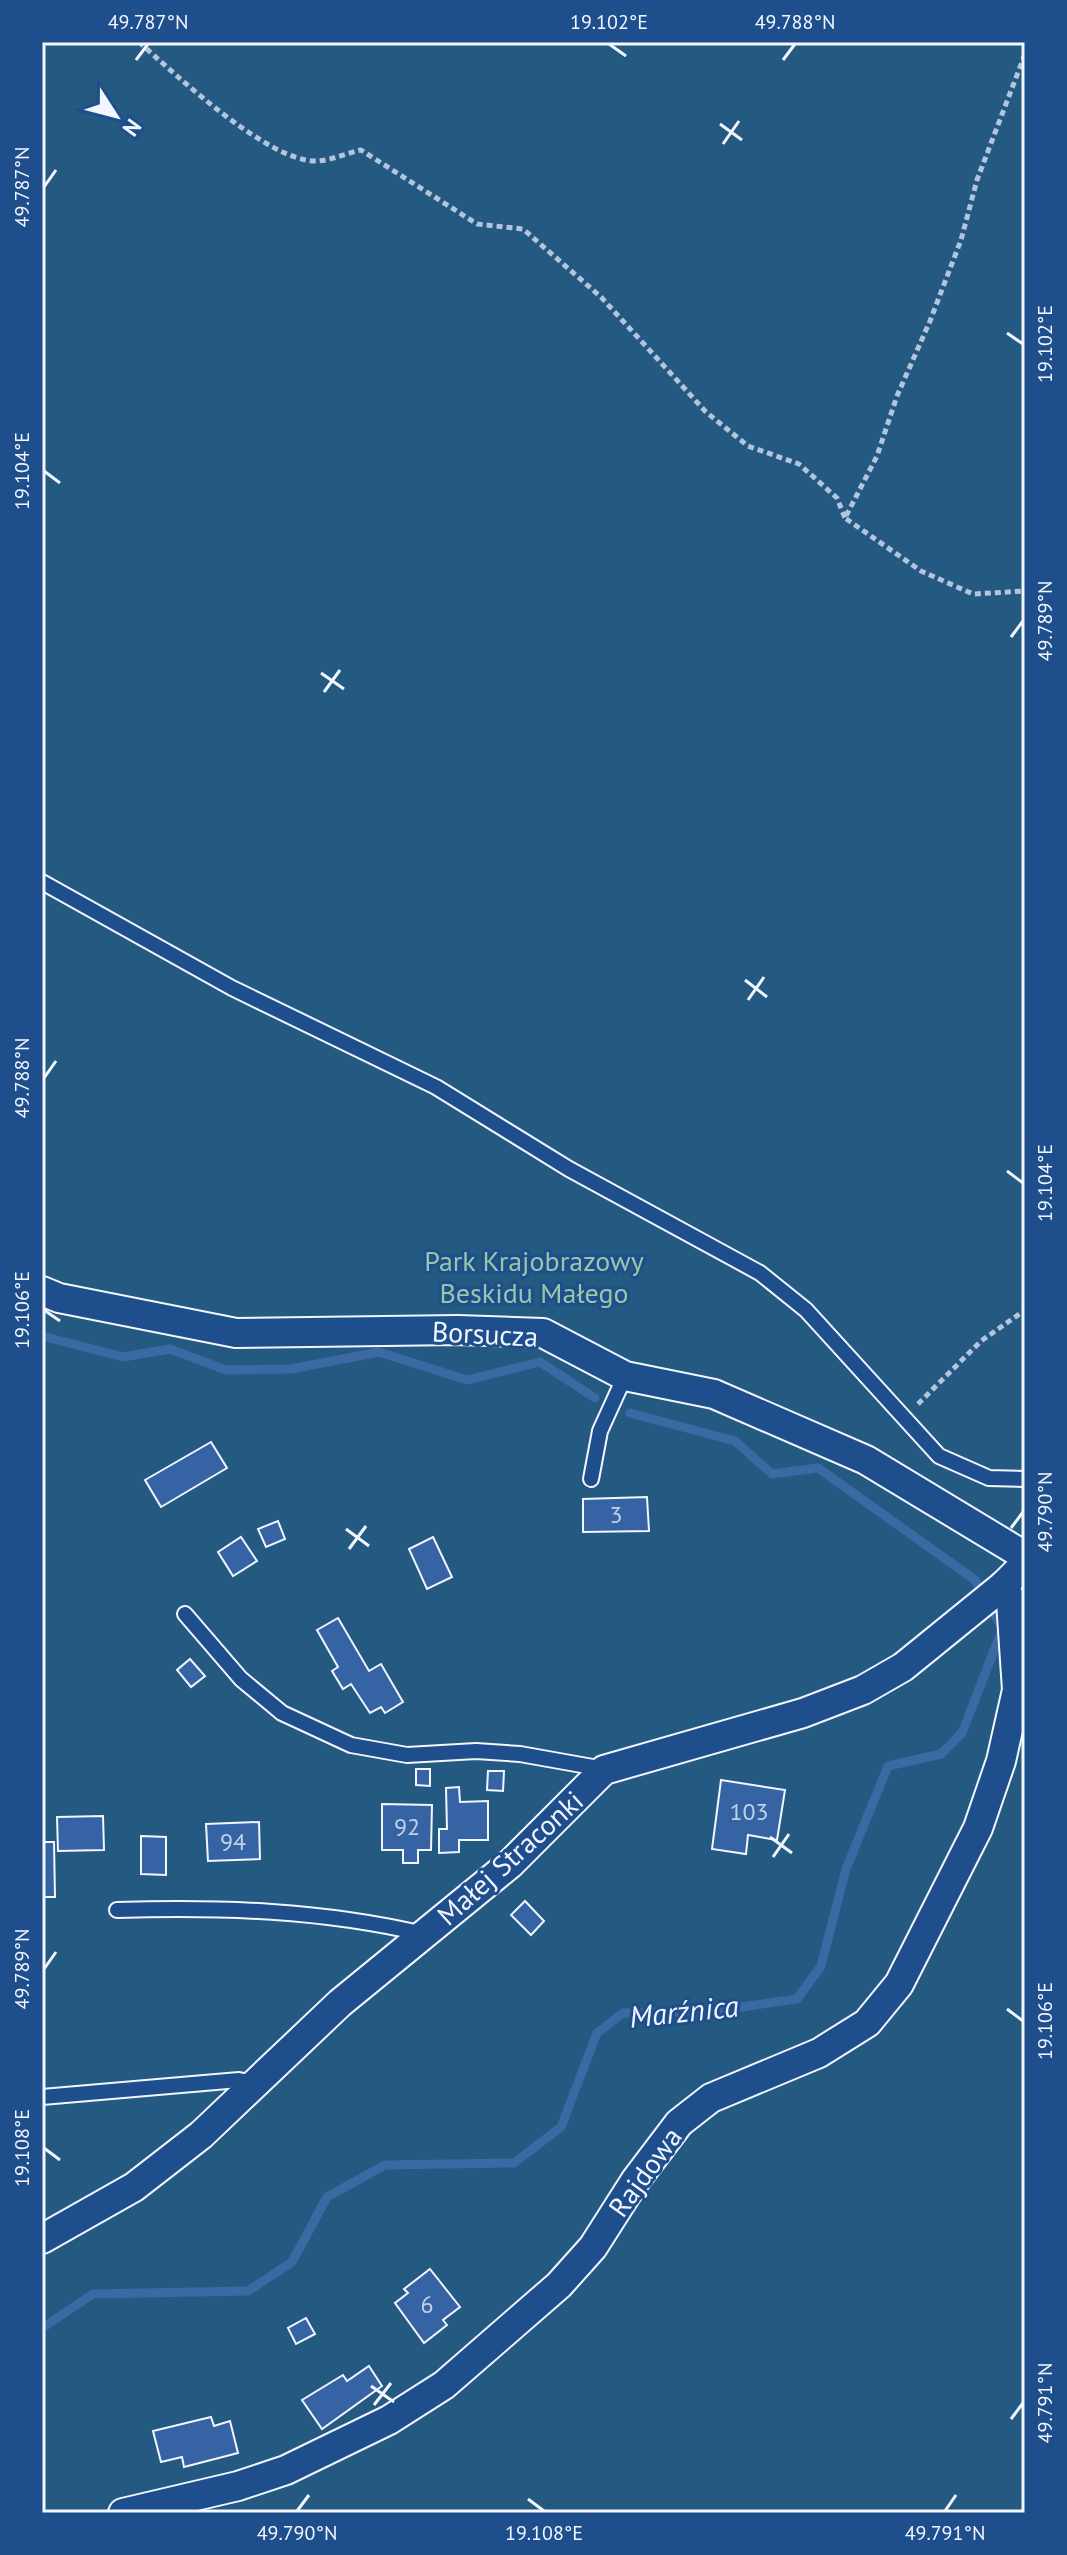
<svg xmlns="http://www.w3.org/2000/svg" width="1067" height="2555" font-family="'PT Sans',sans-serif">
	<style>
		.green { fill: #245a82; stroke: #a8bbd7; stroke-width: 2 }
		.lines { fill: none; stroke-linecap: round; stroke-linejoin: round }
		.stream { stroke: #3b69a3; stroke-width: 9 }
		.building { fill: #3563a3; stroke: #f2f6ff; stroke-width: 2 }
		.lane-casing { stroke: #f2f6ff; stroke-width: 18 }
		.street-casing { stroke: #f2f6ff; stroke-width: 32 }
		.path { stroke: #b3c4dc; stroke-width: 5; stroke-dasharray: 6 4; stroke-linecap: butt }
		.lane { stroke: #1f4e8c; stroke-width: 14 }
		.street { stroke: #1f4e8c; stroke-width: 28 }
		.ticks { fill: none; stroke: #f2f6ff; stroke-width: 3 }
		.labels { text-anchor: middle; stroke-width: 6; stroke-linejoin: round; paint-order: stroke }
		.number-label { font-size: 24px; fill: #c3d1e8 }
		.park-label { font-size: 28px; fill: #97c8a6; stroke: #1f4e8c }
		.street-label { font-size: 28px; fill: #f2f6ff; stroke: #1f4e8c }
		.water-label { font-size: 30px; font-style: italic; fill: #f2f6ff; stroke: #1f4e8c }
		.neatline { fill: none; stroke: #f2f6ff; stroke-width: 3 }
		.ticks-label { font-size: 20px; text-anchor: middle; fill: #f2f6ff }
	</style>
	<rect width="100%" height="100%" fill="#1f4e8c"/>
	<rect class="green" x="42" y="42" width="983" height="2471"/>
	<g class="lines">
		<g class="stream">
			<path d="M42,1336L123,1357L170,1349L226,1370L291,1369L379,1352L467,1380L540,1362L595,1398"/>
			<path d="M630,1413L735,1441L772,1474L818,1468L975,1580L1001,1626"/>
			<path d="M42,2328L93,2294L248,2291L292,2262L327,2197L385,2165L514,2163L561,2127L597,2033L623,2013L713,2011L797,1999L821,1966L846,1869L888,1766L941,1754L962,1733L1005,1622"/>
		</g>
	</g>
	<g class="building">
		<path d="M211,1442L227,1468L161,1507L145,1480Z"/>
		<path d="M647,1497L649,1531L583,1532V1499Z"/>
		<path d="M278,1521L285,1539L266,1547L258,1529Z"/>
		<path d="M241,1537L257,1561L233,1576L218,1552Z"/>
		<path d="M433,1537L452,1577L427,1589L409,1549Z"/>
		<path d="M338,1618L369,1671L381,1664L403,1702L385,1713L381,1707L370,1713L351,1684L343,1689L332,1671L338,1667L317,1630Z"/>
		<path d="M190,1659L205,1676L191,1687L177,1670Z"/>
		<path d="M416,1769H430V1786L416,1785Z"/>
		<path d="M488,1771H504L503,1791L487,1790Z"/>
		<path d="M721,1780L785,1790L777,1840L748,1835L746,1854L712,1849Z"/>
		<path d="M459,1787L460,1802L488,1801V1840H459V1852L439,1853V1829H447L446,1788Z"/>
		<path d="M382,1804L432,1805L431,1850H418V1863H403V1850H382Z"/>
		<path d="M103,1816L104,1850L58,1851L57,1817Z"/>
		<path d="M259,1822L260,1859L208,1861L206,1824Z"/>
		<path d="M141,1836L166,1837V1875L141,1874Z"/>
		<path d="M42,1842H54L55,1897H42Z"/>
		<path d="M525,1901L544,1921L531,1935L511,1915Z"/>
		<path d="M430,2269L460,2307L443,2320L447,2325L424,2343L395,2303L408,2293L404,2289Z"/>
		<path d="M306,2318L315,2334L296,2344L288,2328Z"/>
		<path d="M369,2366L382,2386L322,2429L302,2400L343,2375L347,2381Z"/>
		<path d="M211,2417L214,2426L230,2421L238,2453L184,2467L182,2457L161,2462L153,2431Z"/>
	</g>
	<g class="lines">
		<g class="lane-casing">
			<g id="lane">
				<path d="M42,882L232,988L436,1087L569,1169L760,1273L806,1310L939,1456L989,1478L1025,1479"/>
				<path d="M591,1479L600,1431L625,1376"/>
				<path d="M185,1614L241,1679L282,1713L351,1745L407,1755L476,1751L520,1754L604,1769"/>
				<path d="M117,1910C222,1907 322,1910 424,1934"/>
				<path d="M42,2097L239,2080L254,2083"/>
			</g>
		</g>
		<g class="street-casing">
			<g id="street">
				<path d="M42,1291L59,1298L236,1333L458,1330L543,1333L625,1376L714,1394L866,1460L1025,1556"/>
				<path d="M42,2239L134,2187L201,2135L340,2003L510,1864L604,1770L803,1713L863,1690L903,1667L1004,1585L1025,1564"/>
				<path d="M123,2513L238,2486L286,2470L389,2420L444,2385L559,2285L593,2247L635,2181L679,2123L711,2098L819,2053L867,2023L899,1984L978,1828L1001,1761L1017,1690L1011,1601L1004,1585"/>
			</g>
		</g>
		<g class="path">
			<path d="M139,42C175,74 270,164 318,161C332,160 347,153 361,150L477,224L523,229L601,297L706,412L748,446L799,464L837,498L845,518"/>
			<path d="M1025,54L977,180L961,240L930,321L897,396L877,456L845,518L921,571L973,594L1025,591"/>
			<path d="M918,1404L981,1341L1025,1310"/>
		</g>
		<use href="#lane" class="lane"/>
		<use href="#street" class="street"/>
	</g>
	<path class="ticks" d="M609,44L626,56M136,60L148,44M783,60L795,44M720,124L742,140M723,144L739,121M44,187L56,170M1007,333L1023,344M44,471L60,483M1011,637L1023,621M321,673L344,689M324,692L340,670M745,980L767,997M748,1000L764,977M44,1078L56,1061M1007,1171L1023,1183M44,1310L60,1321M1011,1528L1023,1512M346,1529L369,1546M349,1549L366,1526M770,1837L792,1853M773,1857L789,1834M44,1969L56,1952M1007,2009L1023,2021M44,2148L60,2160M371,2386L394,2402M374,2405L391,2383M1011,2419L1023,2403M528,2499L544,2511M297,2511L309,2495M945,2511L956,2495"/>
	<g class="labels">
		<g class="number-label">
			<text x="616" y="1523">3</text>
			<text x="749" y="1820">103</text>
			<text x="407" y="1835">92</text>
			<text x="233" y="1850">94</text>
			<text x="427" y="2313">6</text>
		</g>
		<g class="park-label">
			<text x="534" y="1271">Park Krajobrazowy<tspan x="534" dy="32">Beskidu Małego</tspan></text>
		</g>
		<g class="street-label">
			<text transform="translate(485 1334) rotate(3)" y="10">Borsucza</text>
			<text transform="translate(510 1858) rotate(-42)" y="10">Małej Straconki</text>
			<text transform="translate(645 2172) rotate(-54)" y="10">Rajdowa</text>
		</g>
		<g class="water-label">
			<text transform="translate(684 2012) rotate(-6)" y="10">Marźnica</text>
		</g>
	</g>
	<rect width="1067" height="2555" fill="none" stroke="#1f4e8c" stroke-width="88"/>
	<g transform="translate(116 116) rotate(126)" stroke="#1f4e8c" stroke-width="6" paint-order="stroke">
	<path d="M0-6L14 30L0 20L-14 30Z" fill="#f2f6ff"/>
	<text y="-12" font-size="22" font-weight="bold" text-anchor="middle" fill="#f2f6ff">N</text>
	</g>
	<rect x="44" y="44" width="979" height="2467" class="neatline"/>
	<g class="ticks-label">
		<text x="148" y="29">49.787°N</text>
		<text x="609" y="29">19.102°E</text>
		<text x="795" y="29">49.788°N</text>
		<text transform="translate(22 187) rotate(-90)" y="7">49.787°N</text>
		<text transform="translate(1045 344) rotate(-90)" y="7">19.102°E</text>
		<text transform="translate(22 471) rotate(-90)" y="7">19.104°E</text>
		<text transform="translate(1045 621) rotate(-90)" y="7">49.789°N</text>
		<text transform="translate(22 1078) rotate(-90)" y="7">49.788°N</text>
		<text transform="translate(1045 1183) rotate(-90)" y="7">19.104°E</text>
		<text transform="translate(22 1310) rotate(-90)" y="7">19.106°E</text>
		<text transform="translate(1045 1512) rotate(-90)" y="7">49.790°N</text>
		<text transform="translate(22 1969) rotate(-90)" y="7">49.789°N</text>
		<text transform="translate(1045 2021) rotate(-90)" y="7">19.106°E</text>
		<text transform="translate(22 2148) rotate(-90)" y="7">19.108°E</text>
		<text transform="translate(1045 2403) rotate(-90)" y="7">49.791°N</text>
		<text x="297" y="2540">49.790°N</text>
		<text x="544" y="2540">19.108°E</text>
		<text x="945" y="2540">49.791°N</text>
	</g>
</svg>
